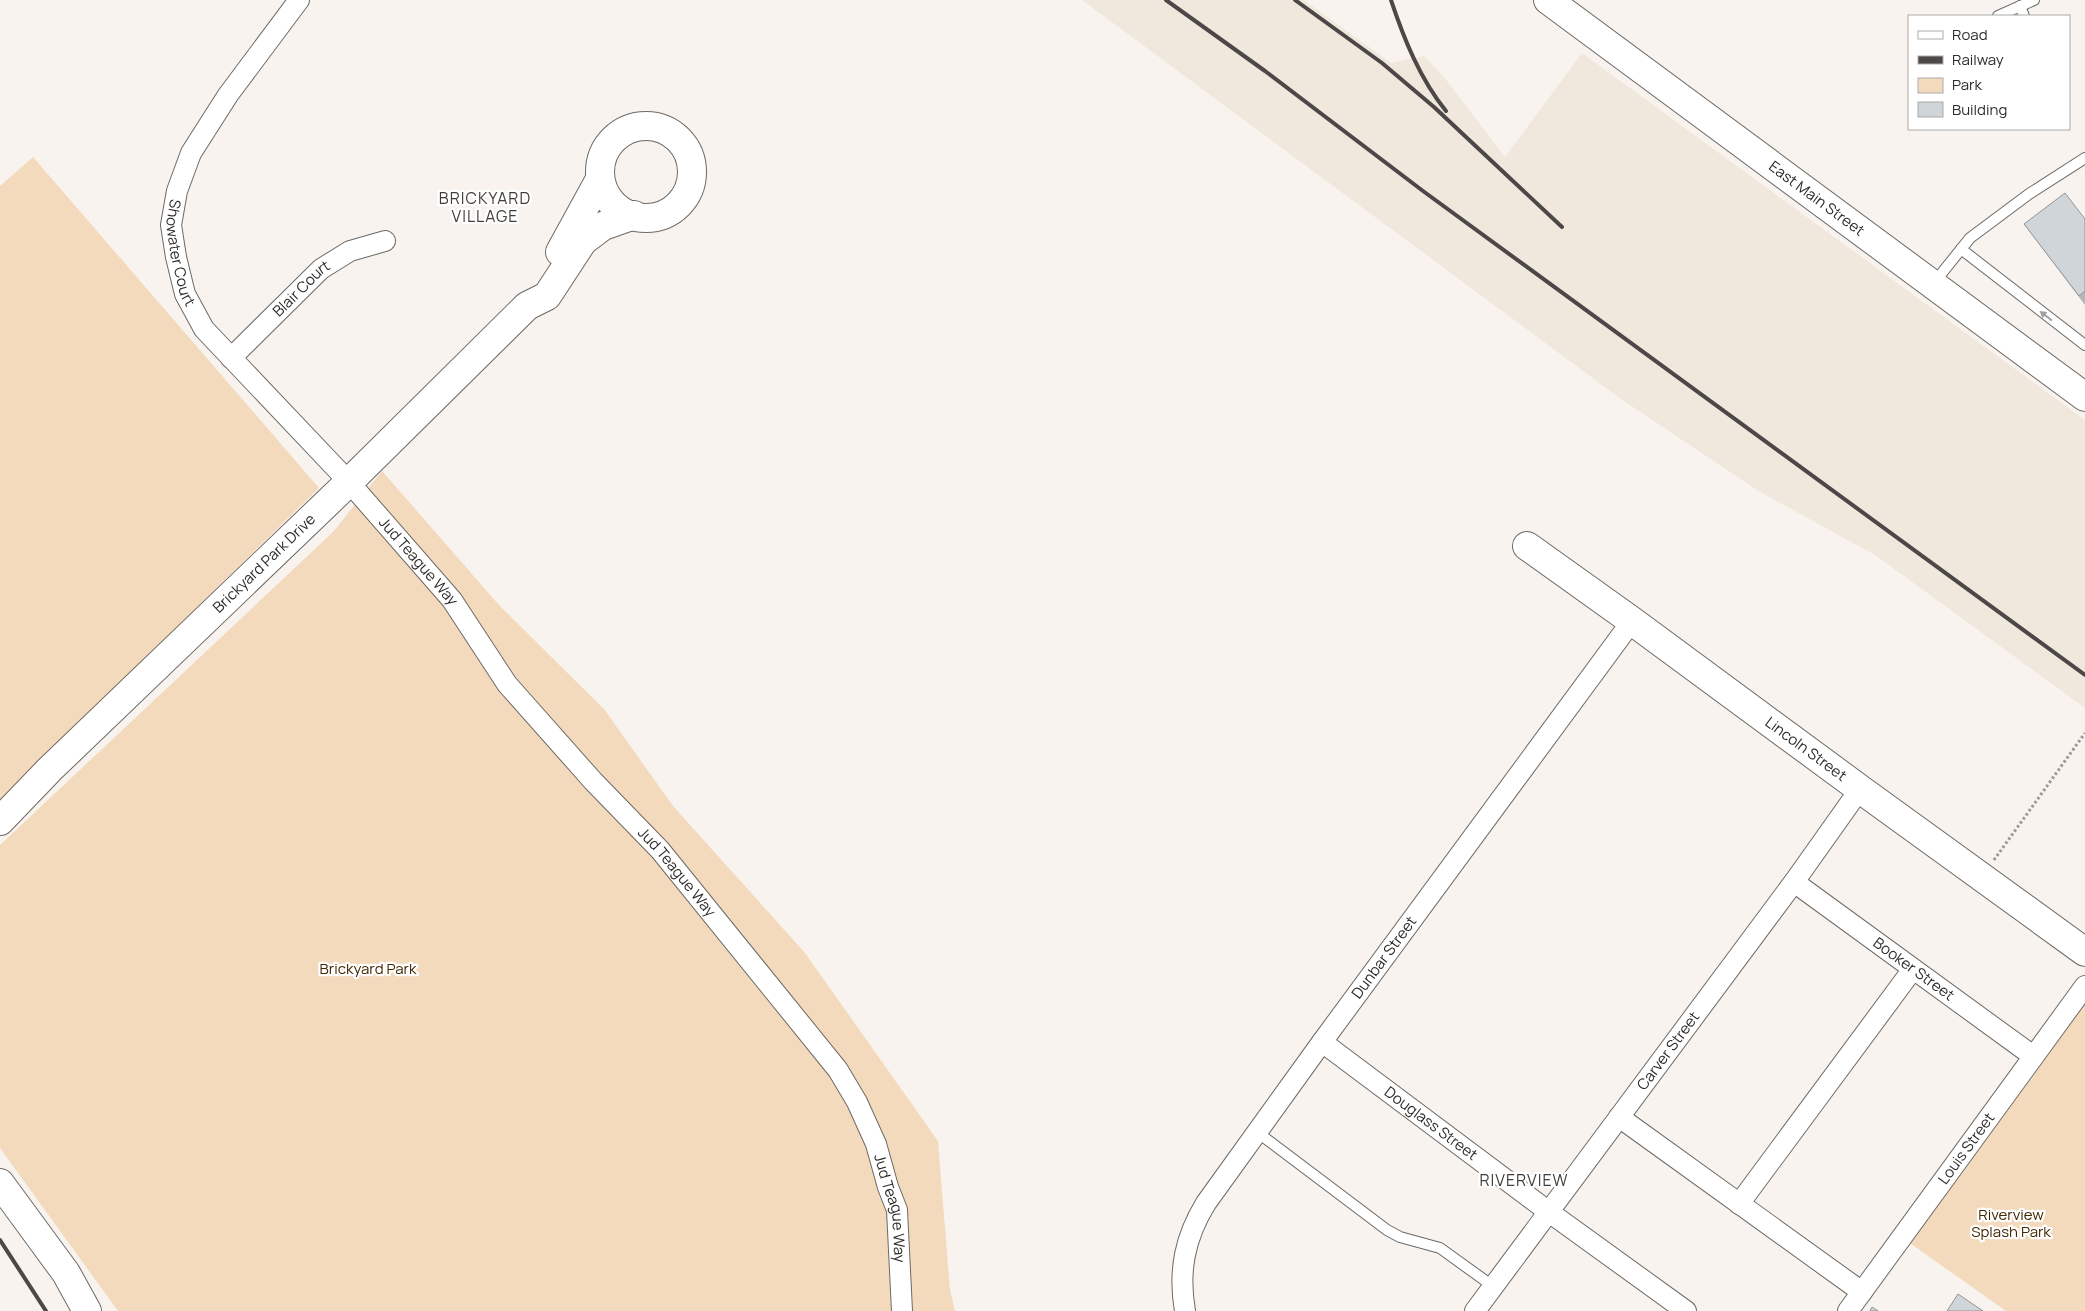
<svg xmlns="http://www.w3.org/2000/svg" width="2085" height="1311" font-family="Manrope,sans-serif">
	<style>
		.built { fill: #f1e8dd }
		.green { fill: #f4dabd }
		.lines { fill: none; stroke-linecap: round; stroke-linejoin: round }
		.lane-casing { stroke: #6d6965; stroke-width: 12 }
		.street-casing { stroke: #6d6965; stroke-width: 22 }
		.secondary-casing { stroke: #6d6965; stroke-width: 30 }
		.path { stroke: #9b9794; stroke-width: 3; stroke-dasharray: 2.5 2.5; stroke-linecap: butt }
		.lane { stroke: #fff; stroke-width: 10 }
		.street { stroke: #fff; stroke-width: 20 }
		.secondary { stroke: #fff; stroke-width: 28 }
		.rail { stroke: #4b4847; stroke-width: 4 }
		.wall { fill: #b2b7ba }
		.building { fill: #cfd5d8; stroke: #919597 }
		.oneway { fill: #a1a0a0 }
		.labels { text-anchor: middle; stroke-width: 4.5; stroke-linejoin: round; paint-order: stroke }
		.street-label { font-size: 15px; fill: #2e2c2b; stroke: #fff }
		.park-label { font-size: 15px; fill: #422802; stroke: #fff }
		.neighbourhood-label { font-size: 16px; letter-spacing: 1px; fill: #423e3a; stroke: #fff }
	</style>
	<rect width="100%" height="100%" fill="#f8f3ee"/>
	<path class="built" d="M1082,0H1304L1391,63L1424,56L1444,77L1505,157L1582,53L2085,420V708L1875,555L1760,492L1621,399Z"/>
	<g class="green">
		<path d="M33,157L319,488L0,800V186Z"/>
		<path d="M382,471L499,605L604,709L673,806L805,953L938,1141L950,1290L955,1311H118L0,1148V845L333,532Z"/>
		<path d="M2085,1005V1311H2006L1907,1241Z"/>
	</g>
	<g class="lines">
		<g class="lane-casing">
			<g id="lane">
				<path d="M2020,6L2024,16"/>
				<path d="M1998,16L2034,0"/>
				<path d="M1961,249L2085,345"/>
				<path d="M1933,284L1970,238L2029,194L2085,158"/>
				<path d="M1257,1132L1387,1230L1400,1237L1440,1248L1494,1287"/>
			</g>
		</g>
		<g class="street-casing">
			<g id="street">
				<path id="s1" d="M299,0L228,95L191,153L177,191L171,225L176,257L185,294L204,329L349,482L452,600L507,684L593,781L660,850L838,1070L857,1102L876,1144L888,1187L897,1210L902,1311"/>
				<path id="s2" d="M231,358L321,269L350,251L385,241"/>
				<path id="s3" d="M1794,882L2033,1056"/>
				<path id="s4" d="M1322,1042L1549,1212L1686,1311"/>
				<path d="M1619,1117L1862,1292"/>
				<path d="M1739,1204L1913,969"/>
				<path id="s5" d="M1185,1311C1178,1271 1185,1237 1206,1203L1322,1042L1632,621"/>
				<path id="s6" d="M1475,1311L1794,882L1860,789"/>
				<path id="s7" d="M1848,1311L2085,986"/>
			</g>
		</g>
		<g class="secondary-casing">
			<g id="secondary">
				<path id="s8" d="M1548,0L2085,397"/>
				<circle cx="646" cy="172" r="46"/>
				<path d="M560,252L600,179"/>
				<path id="s9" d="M1527,546L1632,621L1860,789L2085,952"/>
				<path id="s10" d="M0,821L49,770L349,482L527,306L547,296L583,241L603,226L634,215"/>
				<path d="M0,1183L66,1273L87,1311"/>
			</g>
		</g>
		<path class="path" d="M1994,860L2085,733"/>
		<use href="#lane" class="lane"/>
		<use href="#street" class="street"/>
		<use href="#secondary" class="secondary"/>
		<g class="rail">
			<path d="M1166,0L1265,71L1423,191L2085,675"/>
			<path d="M1295,0L1382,63L1434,107L1562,227"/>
			<path d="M1391,0C1404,39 1420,79 1446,111"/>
			<path d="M0,1240L46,1311"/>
		</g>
	</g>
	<path class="wall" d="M2085,219V305L2024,224Z"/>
	<g class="building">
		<path d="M2065,193L2085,219V291L2079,296L2024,224Z"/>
		<path d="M1958,1294L1983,1311H1947Z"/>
		<path d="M1872,1307L1878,1311H1870Z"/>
	</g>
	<defs><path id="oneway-solid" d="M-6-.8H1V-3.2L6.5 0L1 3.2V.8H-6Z" transform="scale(1.25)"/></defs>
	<use class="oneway" href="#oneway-solid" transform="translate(2046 316) rotate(-143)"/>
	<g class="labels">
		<g class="street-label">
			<text dy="5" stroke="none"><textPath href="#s8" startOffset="334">East Main Street</textPath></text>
			<text dy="5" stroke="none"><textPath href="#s1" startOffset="291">Showater Court</textPath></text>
			<text dy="5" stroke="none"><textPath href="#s2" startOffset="99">Blair Court</textPath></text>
			<text dy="5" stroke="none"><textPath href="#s1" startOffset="689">Jud Teague Way</textPath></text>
			<text dy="5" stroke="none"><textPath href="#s10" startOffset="369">Brickyard Park Drive</textPath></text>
			<text dy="5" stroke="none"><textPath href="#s9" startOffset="345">Lincoln Street</textPath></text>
			<text dy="5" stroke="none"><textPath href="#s1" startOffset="1094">Jud Teague Way</textPath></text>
			<text dy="5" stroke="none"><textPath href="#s5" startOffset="416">Dunbar Street</textPath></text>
			<text dy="5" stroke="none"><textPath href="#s3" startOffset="148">Booker Street</textPath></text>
			<text dy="5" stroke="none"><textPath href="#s6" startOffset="324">Carver Street</textPath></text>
			<text dy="5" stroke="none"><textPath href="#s4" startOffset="136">Douglass Street</textPath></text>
			<text dy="5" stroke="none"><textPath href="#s7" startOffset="201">Louis Street</textPath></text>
			<text dy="5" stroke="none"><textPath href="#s1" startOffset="1499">Jud Teague Way</textPath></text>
		</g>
		<g class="park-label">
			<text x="368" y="974">Brickyard Park</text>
			<text x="2011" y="1220">Riverview<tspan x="2011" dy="17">Splash Park</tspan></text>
		</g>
		<g class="neighbourhood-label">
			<text x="485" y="204">BRICKYARD<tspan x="485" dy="18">VILLAGE</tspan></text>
			<text x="1524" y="1186">RIVERVIEW</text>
		</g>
	</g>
	<rect x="1908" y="15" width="162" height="115" fill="#ffffff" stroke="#ababaa"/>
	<rect x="1918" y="31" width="25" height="8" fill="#ffffff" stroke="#ababaa"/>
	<text x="1952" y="40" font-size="15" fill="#2e2c2b">Road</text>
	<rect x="1918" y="56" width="25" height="8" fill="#4b4847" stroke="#ababaa"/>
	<text x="1952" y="65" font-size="15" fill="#2e2c2b">Railway</text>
	<rect x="1918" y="78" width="25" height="15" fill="#f4dabd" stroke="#ababaa"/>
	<text x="1952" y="90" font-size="15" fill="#2e2c2b">Park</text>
	<rect x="1918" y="102" width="25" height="15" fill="#cfd5d8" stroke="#ababaa"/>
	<text x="1952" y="115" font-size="15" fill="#2e2c2b">Building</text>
</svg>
